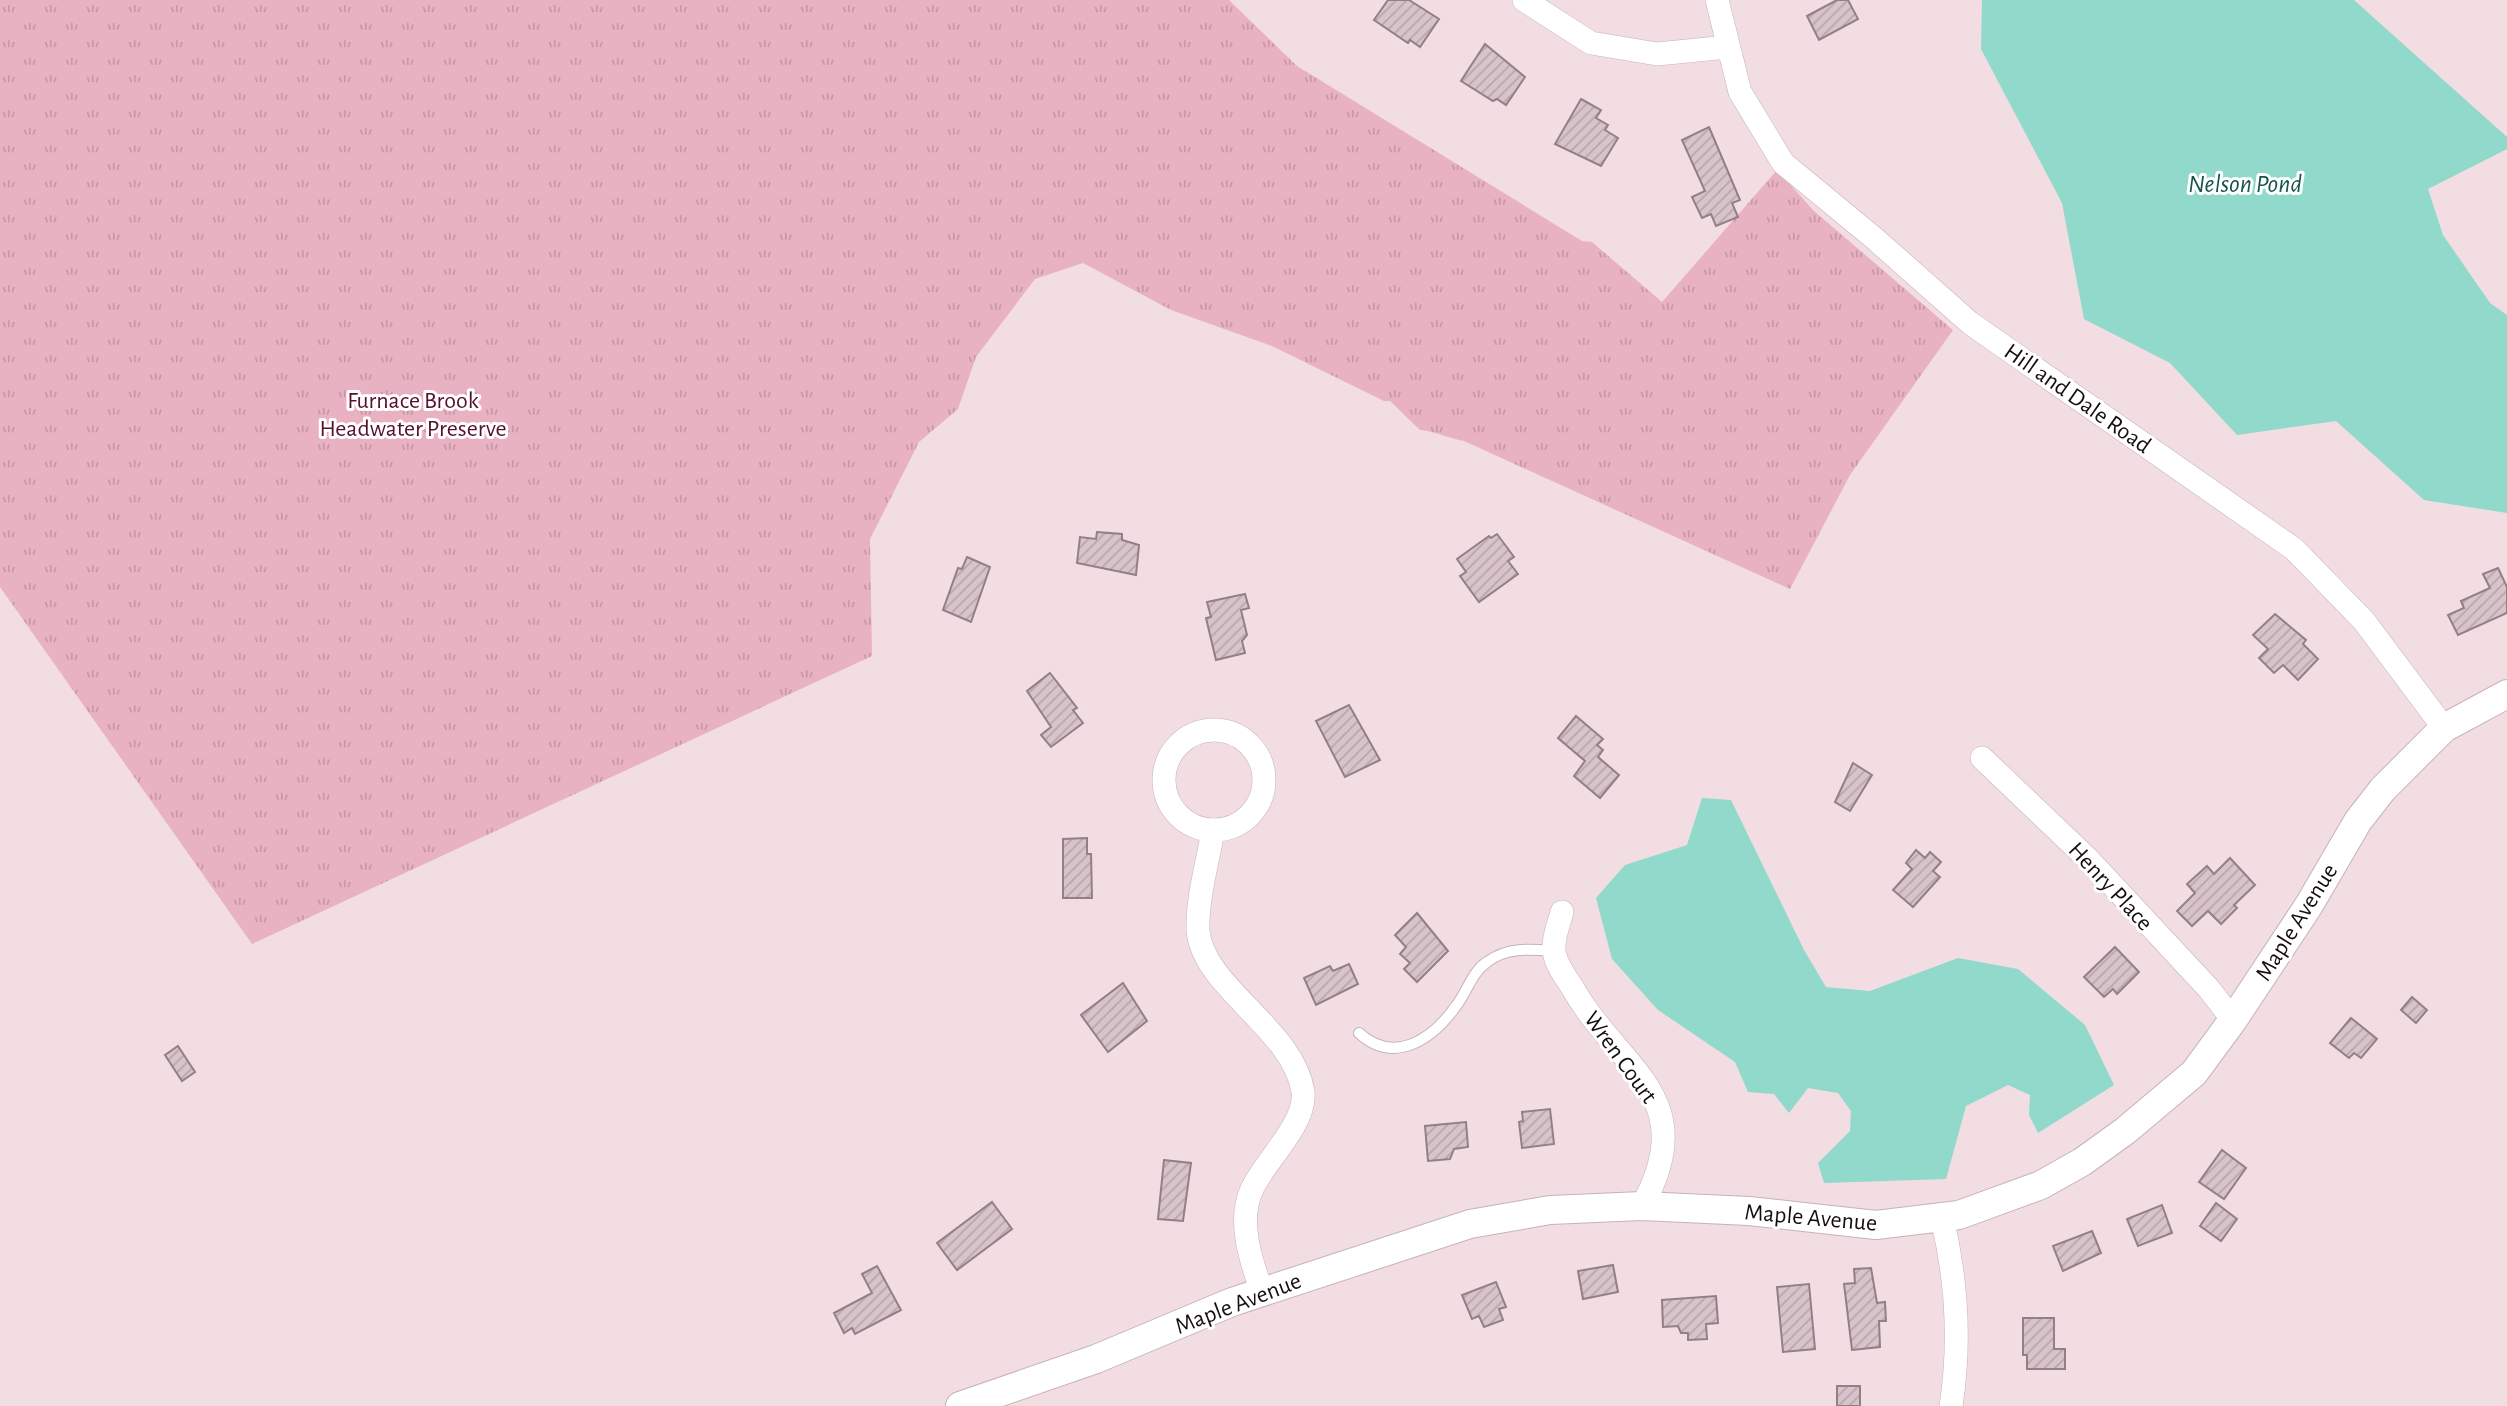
<svg xmlns="http://www.w3.org/2000/svg" width="2507" height="1406" font-family="'Alegreya Sans',sans-serif">
	<style>
		.park { fill: url(#park-tufts) }
		.water { fill: #90d9cb }
		.building { fill: url(#building-hatch); stroke: #938086; stroke-width: 2 }
		.lines { fill: none; stroke-linecap: round; stroke-linejoin: round }
		.service-casing { stroke: #c6b2b8; stroke-width: 12 }
		.minor-casing { stroke: #c6b2b8; stroke-width: 24 }
		.tertiary-casing { stroke: #c6b2b8; stroke-width: 30 }
		.service { stroke: #fff; stroke-width: 10 }
		.minor { stroke: #fff; stroke-width: 23 }
		.tertiary { stroke: #fff; stroke-width: 28 }
		.labels { text-anchor: middle; stroke-width: 6; stroke-linejoin: round; paint-order: stroke }
		.street-label { font-size: 24px; fill: #150e10; stroke: #fff }
		.park-label { font-size: 24px; fill: #560f2e; stroke: #fff }
		.water-label { font-size: 26px; font-style: italic; fill: #16544a; stroke: #fff }
	</style>
	<defs>
		<pattern id="park-tufts" width="24" height="20" patternUnits="userSpaceOnUse" patternTransform="scale(1.75)"><rect width="24" height="20" fill="#e9b2c3"/><path d="M3 7l-1-3M5 7V3M7 7l1-3M15 17l-1-3M17 17v-4M19 17l1-3" fill="none" stroke="#c798a6"/></pattern>
		<pattern id="building-hatch" width="6" height="6" patternUnits="userSpaceOnUse" patternTransform="scale(1.75)"><rect width="6" height="6" fill="#d7c3c9"/><path d="M-1 1l2-2M0 6l6-6M5 7l2-2" fill="none" stroke="#b8a6ac"/></pattern>
	</defs>
	<rect width="100%" height="100%" fill="#f1dde2"/>
	<path class="park" d="M0,0H1229L1297,66L1582,241L1592,242L1662,302L1777,170L1814,211L1953,330L1850,475L1790,589L1464,441C1452,439 1430,430 1420,430L1390,401H1384L1272,346L1171,310L1083,263L1035,279L976,357L958,409L919,442L870,539L872,656L252,944L0,587Z"/>
	<g class="water">
		<path d="M1982,0H2354L2507,137V149L2428,189L2443,235L2490,303L2507,315V513L2424,500L2336,421L2237,435L2170,363L2084,319L2062,203L1981,49Z"/>
		<path d="M1702,798L1731,800L1804,950L1826,987L1870,991L1958,958L2018,969L2085,1025L2114,1085L2038,1133L2029,1115L2030,1095L2008,1085L1966,1106L1946,1179L1824,1183L1818,1163L1850,1131L1851,1111L1838,1093L1808,1088L1789,1113L1774,1094L1748,1092L1735,1062L1658,1010L1612,959L1596,898L1625,865L1687,845Z"/>
	</g>
	<g class="building">
		<path d="M1388,0H1409L1439,19L1420,47L1410,40L1408,43L1374,20Z"/>
		<path d="M1837,0H1848L1858,19L1819,40L1807,16Z"/>
		<path d="M1485,44L1525,77L1506,105L1497,99L1493,101L1461,81Z"/>
		<path d="M1581,99L1601,110L1596,118L1608,125L1605,130L1618,138L1601,166L1555,144Z"/>
		<path d="M1709,127L1740,200L1732,203L1738,217L1716,226L1711,214L1702,218L1692,197L1705,191L1682,140Z"/>
		<path d="M1097,532L1122,534V540L1139,545L1136,575L1077,563L1080,537L1096,539Z"/>
		<path d="M1497,534L1514,557L1508,561L1518,574L1479,602L1460,576L1466,572L1457,559L1489,536L1491,538Z"/>
		<path d="M967,557L990,567L971,622L943,610L958,568L962,569Z"/>
		<path d="M2498,568L2507,587V613L2458,635L2448,615L2464,608L2461,601L2490,588L2483,574Z"/>
		<path d="M1245,594L1249,608L1241,610L1247,635L1242,641L1245,653L1216,660L1206,618L1211,617L1207,602Z"/>
		<path d="M2275,614L2306,640L2303,644L2318,659L2298,680L2283,665L2274,673L2259,658L2268,649L2253,635Z"/>
		<path d="M1050,673L1077,708L1073,710L1083,723L1051,747L1041,735L1051,727L1027,691Z"/>
		<path d="M1349,705L1380,760L1345,777L1316,721Z"/>
		<path d="M1576,716L1603,739L1597,745L1603,750L1598,757L1619,775L1600,798L1574,776L1585,761L1558,738Z"/>
		<path d="M1853,763L1872,775L1850,811L1835,802Z"/>
		<path d="M1087,838V854H1091L1092,898H1063V839Z"/>
		<path d="M1916,850L1925,858L1930,852L1941,862L1933,871L1940,877L1913,907L1893,890L1912,869L1906,863Z"/>
		<path d="M2230,858L2255,885L2234,905L2237,908L2221,924L2208,911L2192,926L2177,911L2195,893L2187,884L2207,866L2214,874Z"/>
		<path d="M1417,913L1448,951L1417,982L1404,969L1410,963L1400,954L1406,947L1395,935Z"/>
		<path d="M2115,947L2139,972L2117,994L2113,989L2104,997L2084,977Z"/>
		<path d="M1349,964L1358,984L1316,1005L1304,978L1330,966L1333,971Z"/>
		<path d="M1123,983L1147,1021L1108,1052L1081,1015Z"/>
		<path d="M2412,997L2427,1010L2416,1023L2401,1010Z"/>
		<path d="M2351,1018L2377,1039L2361,1058L2354,1053L2349,1058L2330,1043Z"/>
		<path d="M178,1046L195,1072L182,1081L165,1055Z"/>
		<path d="M1550,1109L1554,1144L1522,1148L1519,1122L1523,1121L1522,1112Z"/>
		<path d="M1466,1122L1468,1147L1454,1149L1450,1159L1428,1161L1425,1126Z"/>
		<path d="M2222,1150L2246,1168L2224,1199L2199,1182Z"/>
		<path d="M1164,1160L1191,1163L1183,1221L1158,1219Z"/>
		<path d="M992,1202L1012,1229L957,1270L937,1243Z"/>
		<path d="M2216,1203L2237,1219L2221,1241L2200,1226Z"/>
		<path d="M2162,1205L2172,1233L2138,1246L2127,1219Z"/>
		<path d="M2092,1231L2101,1253L2063,1271L2053,1246Z"/>
		<path d="M1613,1265L1618,1292L1583,1299L1578,1271Z"/>
		<path d="M877,1266L901,1310L855,1334L852,1328L844,1333L834,1313L872,1293L862,1274Z"/>
		<path d="M1871,1268L1877,1303L1885,1302L1886,1321H1879L1880,1347L1852,1350L1844,1284L1855,1283L1854,1269Z"/>
		<path d="M1496,1282L1506,1307L1499,1309L1503,1320L1484,1327L1479,1316L1472,1319L1462,1295Z"/>
		<path d="M1809,1284L1815,1349L1783,1352L1777,1287Z"/>
		<path d="M1716,1296L1718,1323L1706,1324L1707,1339L1688,1340V1333H1681L1678,1326L1663,1327L1662,1300Z"/>
		<path d="M2023,1318H2054V1349H2065V1369H2027V1355H2023Z"/>
		<rect x="1837" y="1386" width="23" height="20"/>
	</g>
	<g class="lines">
		<g class="service-casing">
			<path id="service" d="M1359,1033C1394,1065 1432,1040 1456,1006C1467,992 1472,972 1487,962C1507,947 1530,949 1554,951"/>
		</g>
		<g class="minor-casing">
			<g id="minor">
				<path d="M1524,0L1591,43L1657,54L1728,47"/>
				<path d="M1717,0L1740,92L1783,163L1874,238L1970,323L2294,549L2364,621L2444,728"/>
				<circle cx="1214" cy="780" r="50"/>
				<path d="M1982,758L2089,860L2209,989L2233,1020"/>
				<path d="M1213,830C1208,862 1197,897 1198,930C1202,987 1294,1029 1303,1092C1307,1123 1264,1162 1252,1189C1237,1221 1251,1261 1262,1292"/>
				<path d="M1562,912C1559,924 1553,937 1554,949C1554,962 1565,976 1572,987C1619,1070 1703,1097 1642,1206"/>
				<path d="M1942,1218C1957,1281 1961,1341 1951,1406"/>
			</g>
		</g>
		<g class="tertiary-casing">
			<path id="tertiary" d="M960,1406L1096,1359L1232,1302L1470,1224L1550,1210L1642,1206L1749,1211L1876,1225L1959,1215L2041,1185L2082,1162L2125,1131L2194,1073L2233,1020L2309,905L2358,821L2383,789L2444,728L2507,694"/>
		</g>
		<use href="#service" class="service"/>
		<use href="#minor" class="minor"/>
		<use href="#tertiary" class="tertiary"/>
	</g>
	<g class="labels">
		<g class="street-label">
			<text transform="translate(2078 398) rotate(35)" y="8">Hill and Dale Road</text>
			<text transform="translate(2111 886) rotate(47)" y="8">Henry Place</text>
			<text transform="translate(2296 922) rotate(-58)" y="8">Maple Avenue</text>
			<text transform="translate(1621 1057) rotate(54)" y="8">Wren Court</text>
			<text transform="translate(1811 1217) rotate(5)" y="8">Maple Avenue</text>
			<text transform="translate(1238 1303) rotate(-21)" y="8">Maple Avenue</text>
		</g>
		<g class="park-label">
			<text x="413" y="408">Furnace Brook<tspan x="413" dy="28">Headwater Preserve</tspan></text>
		</g>
		<g class="water-label">
			<text x="2245" y="192">Nelson Pond</text>
		</g>
	</g>
</svg>
